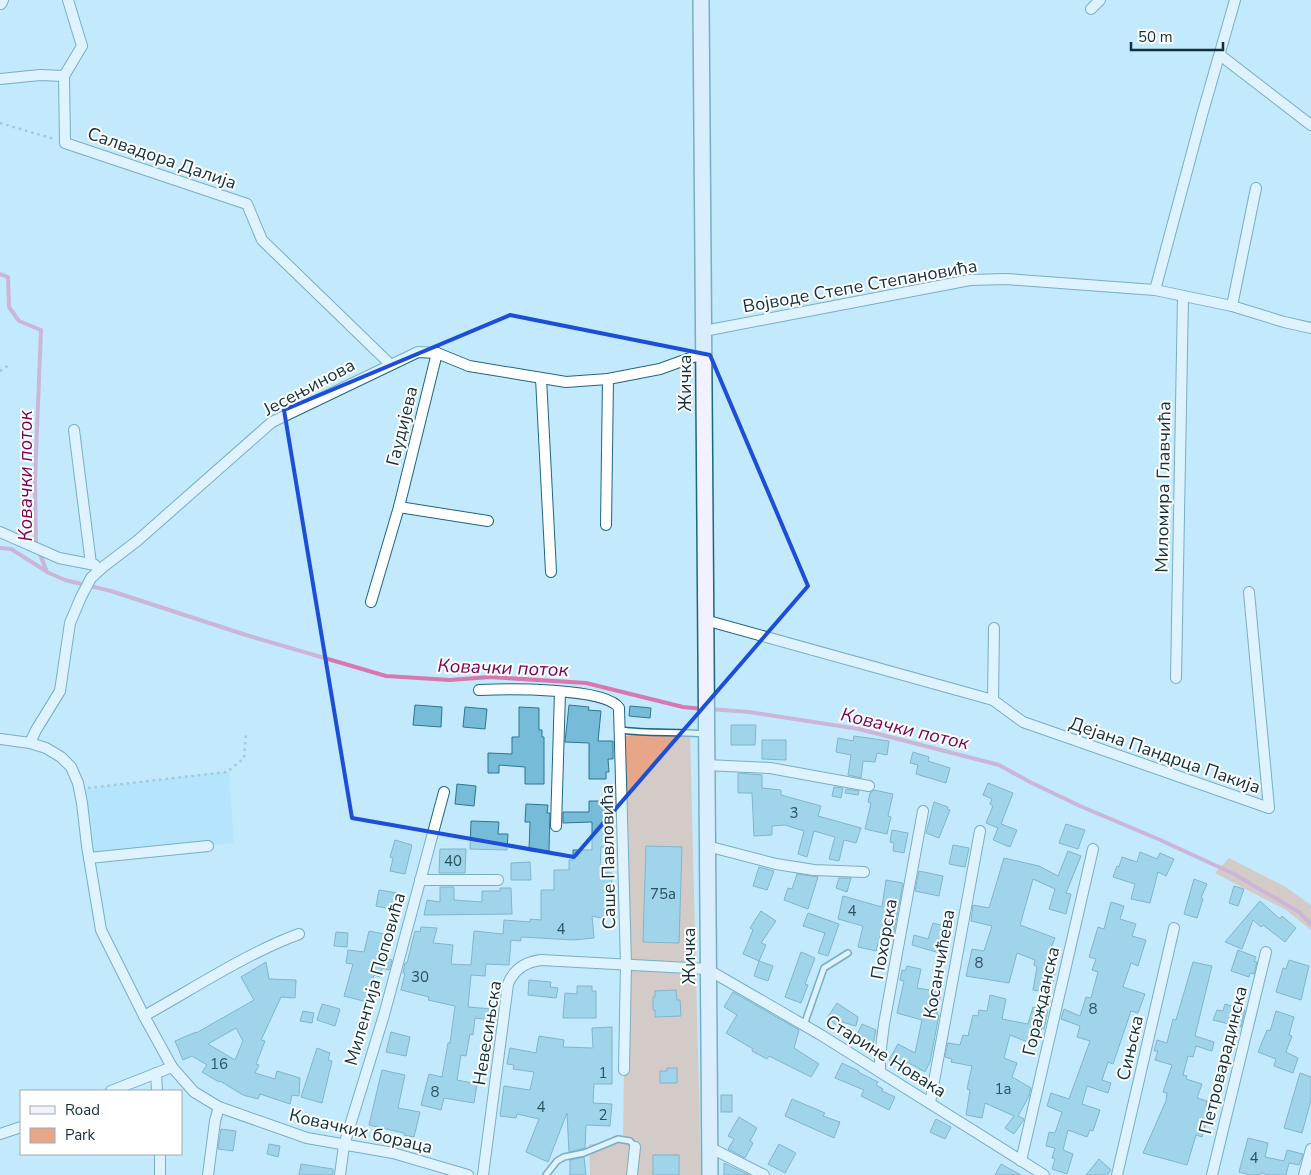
<svg xmlns="http://www.w3.org/2000/svg" width="1311" height="1175" font-family="'Nunito Sans',sans-serif">
	<style>
		.built { fill: #a4e1fc }
		.green { fill: #e6a687 }
		.lines { fill: none; stroke-linecap: round; stroke-linejoin: round }
		.stream { stroke: #d878ae; stroke-width: 4 }
		.building { fill: #76bbd7; stroke: #307590; fill-rule: evenodd }
		.service-casing { stroke: #1e6680; stroke-width: 8 }
		.minor-casing { stroke: #1e6680; stroke-width: 12 }
		.secondary-casing { stroke: #1e6680; stroke-width: 18 }
		.path { stroke: #7ca0af; stroke-width: 2.5; stroke-dasharray: 2.5 4; stroke-linecap: butt }
		.service { stroke: #fff; stroke-width: 5 }
		.minor { stroke: #fff; stroke-width: 10 }
		.secondary { stroke: #f1f1ff; stroke-width: 15 }
		.marked { fill: none; stroke: #1d4ed8; stroke-width: 4; stroke-linejoin: round }
		.labels { text-anchor: middle; stroke-width: 4; stroke-linejoin: round; paint-order: stroke }
		.number-label { font-size: 15px; fill: #2b5261 }
		.street-label { font-size: 18px; fill: #122f3a; stroke: #fff }
		.water-label { font-size: 19px; font-style: italic; fill: #7c0056; stroke: #fff }
	</style>
	<rect width="100%" height="100%" fill="#c2eafc"/>
	<path class="built" d="M229,771L234,843L89,858L79,789Z"/>
	<g class="green">
		<path d="M642,733H690L701,1175H590L589,1144L623,1143L624,1070L620,737Z"/>
		<path d="M1229,858L1284,886L1311,905V930L1286,910L1215,873Z"/>
	</g>
	<g class="lines">
		<g class="stream">
			<path d="M0,274L8,277L9,307L19,321L41,330L35,479L36,544L47,572L65,580L111,591L246,635L386,676L450,680L490,677L586,683L683,707L703,709"/>
			<path d="M0,548L11,549L46,571"/>
			<path d="M710,709L749,712L859,729L999,765L1030,782L1080,806L1158,839L1232,873L1299,912L1311,924"/>
		</g>
	</g>
	<g class="building">
		<path d="M415,705L442,707L441,727L413,725Z"/>
		<path d="M569,705L589,707L588,710L601,711L598,741H613V759H608L609,772H606V779H589V743L565,742Z"/>
		<path d="M630,706L651,708L650,718L629,716Z"/>
		<path d="M465,707L487,709L485,729L463,727Z"/>
		<path d="M519,707L539,708V730H542V737H544V784H525V767L499,765V773H488V753L512,754V737H519Z"/>
		<path d="M731,725H756L755,745H731Z"/>
		<path d="M854,736L889,741L887,755L877,753L875,762L863,761L861,778L848,775L851,755L836,752L838,738L853,741Z"/>
		<path d="M762,740H786V760L762,759Z"/>
		<path d="M913,752L929,757L928,761L950,768L946,783L916,774L918,765L910,763Z"/>
		<path d="M738,773L762,775V788L781,790V795L821,806L818,816L861,828L856,843L844,840L839,861L829,859L835,837L814,831L807,857L798,854L804,831L785,825L772,826V835L754,836L752,793H738Z"/>
		<path d="M988,783L1013,793L1001,824L1017,830L1010,847L993,840L998,828L986,823L993,806L990,804L992,799L983,795Z"/>
		<path d="M457,784L476,786L474,806L455,804Z"/>
		<path d="M834,787L843,788L841,798L832,796Z"/>
		<path d="M846,789L859,791L858,795L845,793Z"/>
		<path d="M874,790L893,794L888,816L891,817L887,834L865,829L871,803L868,802L870,793Z"/>
		<path d="M589,801H610V847H601L600,872L612,873L611,894L605,919L592,916L594,938L573,940L521,937V941L511,940L509,965L486,964L485,976L471,975L468,1007L492,1009L491,1020L475,1018L473,1035L470,1034L466,1056L461,1055L457,1080L477,1084L474,1103L444,1098L441,1110L421,1105L429,1074L442,1077L448,1043H450L455,1006L428,1000L429,997L401,990L405,973H403L405,963H407L415,931L420,932L421,927L437,928L433,943L453,945L451,964L471,965L474,931L503,934L504,920L530,922V919L541,920V890H554V870H569V860H573V850H592V822L563,823V812H589Z"/>
		<path d="M934,802L948,807L947,809L950,810L939,838L926,833Z"/>
		<path d="M526,804L548,805L547,813H550L549,851H529L530,822H525Z"/>
		<path d="M471,821L499,822L498,834H508L507,850L470,849Z"/>
		<path d="M1066,824L1085,830L1078,849L1059,843Z"/>
		<path d="M892,830L908,833L904,853L893,851L894,843L890,842Z"/>
		<path d="M395,840L412,845L405,874L390,871L393,858L390,857Z"/>
		<path d="M953,845L969,848L965,867L949,864Z"/>
		<path d="M646,846L682,847L679,943L643,942Z"/>
		<path d="M440,849H466L465,873H439Z"/>
		<path d="M1068,851L1081,856L1066,893L1071,894L1066,914L1049,909L1055,889L1033,879L1020,925L1055,938L1045,963L1048,964L1045,972L1055,973L1051,991L1039,989L1038,991L1033,990L1037,967L1034,965L1035,960L1017,953L1009,983L966,976L972,949L984,951L992,926L971,921L973,905L989,908L1004,858L1039,866L1058,876Z"/>
		<path d="M1140,852L1157,859L1160,853L1174,859L1166,876L1158,872L1150,903L1131,899L1135,884L1113,877L1117,866L1119,867L1122,857L1137,862Z"/>
		<path d="M530,862L531,880H511V863Z"/>
		<path d="M759,867L774,871L767,890L753,886Z"/>
		<path d="M919,871L943,876L939,896L915,891Z"/>
		<path d="M797,874L818,877L808,909L784,900L788,888L792,889Z"/>
		<path d="M839,878H851L847,892L836,888Z"/>
		<path d="M1194,879L1207,884L1201,898L1203,899L1197,918L1184,914Z"/>
		<path d="M886,880L903,883L894,932L882,929L876,951L858,947L863,926L838,919L843,896L882,907Z"/>
		<path d="M1234,886L1244,889L1238,906L1229,903Z"/>
		<path d="M440,887H454V900L482,902V891H500V888H511L512,914L424,915L427,900L440,902Z"/>
		<path d="M379,890L398,893L395,910L376,906Z"/>
		<path d="M1260,901L1280,919L1282,916L1296,928L1285,942L1263,925L1261,927L1253,920L1242,949L1225,942Z"/>
		<path d="M1111,902L1124,906L1120,919L1136,924L1132,936L1146,940L1138,966L1131,963L1123,987L1145,994L1138,1013L1131,1011L1113,1064L1108,1062L1102,1080L1111,1083L1108,1093L1087,1086L1082,1104L1100,1110L1093,1131L1090,1130L1087,1137L1068,1130L1063,1150L1073,1154L1067,1174L1052,1169L1055,1159L1052,1158L1055,1148L1046,1146L1049,1132L1055,1133L1062,1112L1047,1106L1051,1093L1069,1099L1090,1041L1077,1037L1080,1026L1061,1019L1064,1009L1080,1016L1086,997L1091,998L1098,972L1092,970L1096,959L1089,957L1098,927L1104,929Z"/>
		<path d="M761,911L776,921L761,943L766,945L759,961L743,954L753,930L750,928Z"/>
		<path d="M808,913L839,924L828,956L818,953L825,933L803,926Z"/>
		<path d="M933,923L951,928L943,954L912,945L914,935L928,939Z"/>
		<path d="M369,931L389,935L384,958L392,960L389,970L382,968L380,977L374,975L367,1002L344,996L353,964L346,963L348,950L364,952Z"/>
		<path d="M336,932L348,933L347,947L334,946Z"/>
		<path d="M1238,950L1256,957L1254,961L1257,962L1254,974L1250,973L1249,977L1231,971Z"/>
		<path d="M801,952L815,958L805,984L808,985L801,1003L785,997Z"/>
		<path d="M1289,960L1309,966L1301,1000L1276,992L1283,968L1286,969Z"/>
		<path d="M759,961L773,966L768,981L754,976Z"/>
		<path d="M266,962L269,979L296,980L295,998L281,997L261,1040L265,1041L256,1064L259,1065L255,1073L275,1079L277,1071L300,1078L299,1096L292,1095L290,1104L260,1094L258,1099L243,1095L220,1081L219,1082L202,1072L207,1065L192,1056L183,1060L175,1041L196,1032V1033L254,1000L241,977ZM236,1028L243,1041L235,1060L208,1044Z"/>
		<path d="M1193,962L1212,966L1195,1036L1214,1042L1212,1051L1196,1046L1193,1057L1188,1056L1183,1075L1187,1076L1186,1079L1202,1084L1197,1098L1207,1101L1206,1105L1211,1106L1202,1137L1196,1135L1187,1165L1143,1153L1166,1101L1167,1093L1163,1092L1172,1065L1155,1060L1158,1051H1154L1157,1040L1167,1043L1173,1019L1176,1020Z"/>
		<path d="M907,966L921,969L917,988L941,992L937,1014L939,1015L930,1062L925,1072L907,1062L903,1068L889,1060L898,1044L915,1053L922,1020L897,1013L904,981L900,980L902,970L905,971Z"/>
		<path d="M529,980L551,982L550,987L558,988L556,998L528,995Z"/>
		<path d="M577,986H592V991H596V1018H563L565,993L577,994Z"/>
		<path d="M676,990L677,1000H680L681,1016L655,1017V1010H653V997H655V991Z"/>
		<path d="M733,992L799,1030L794,1048L819,1064L811,1077L769,1056L767,1059L752,1051L753,1049L726,1033L737,1015L724,1007Z"/>
		<path d="M990,995L1006,999L1002,1019L1028,1024L1033,1007L1048,1011L1044,1029L1042,1028L1035,1045L1010,1035L1004,1058L1017,1063L1012,1077L1031,1088L1029,1096L1018,1116L1024,1119L1023,1121L1014,1134L1005,1128L1014,1116L985,1103L982,1118L966,1115L970,1090L967,1089L972,1066L951,1062L952,1059L945,1057L948,1043L960,1045L963,1035L968,1036L973,1015L978,1016L979,1010L987,1011Z"/>
		<path d="M837,1003L858,1017L856,1026L842,1022L839,1027L827,1018Z"/>
		<path d="M322,1004L340,1009L335,1026L317,1020Z"/>
		<path d="M1225,1004L1245,1010L1241,1027L1213,1020L1217,1010L1223,1011Z"/>
		<path d="M303,1011L314,1013L312,1023L300,1021Z"/>
		<path d="M1276,1011L1294,1017L1289,1035L1292,1036L1286,1052L1298,1058L1293,1073L1274,1066L1276,1059L1258,1052L1267,1030L1270,1031Z"/>
		<path d="M862,1024L876,1030L873,1045L856,1037Z"/>
		<path d="M612,1027V1084H594L593,1103L612,1104L610,1126L586,1125L585,1148L569,1152L567,1113L548,1162L526,1152L539,1119L517,1114L516,1118L500,1116L504,1086L530,1090L534,1072L513,1069L514,1065L507,1064L510,1048L536,1053L539,1036L564,1040L563,1047L593,1048L592,1028Z"/>
		<path d="M391,1032L410,1037L406,1056L386,1052Z"/>
		<path d="M317,1048L330,1053L328,1060L332,1061L322,1103L301,1097Z"/>
		<path d="M842,1063L859,1071L858,1072L878,1082L876,1085L883,1089L882,1091L895,1097L889,1110L861,1096L864,1090L835,1078Z"/>
		<path d="M667,1068H677V1083H660V1071H667Z"/>
		<path d="M382,1070L405,1075L398,1108L420,1112L414,1137L404,1135V1133L369,1125Z"/>
		<path d="M1300,1073L1311,1077V1100L1302,1133L1284,1128Z"/>
		<rect x="721" y="1095" width="11" height="17"/>
		<path d="M792,1099L825,1113L823,1116L840,1122L834,1138L785,1116Z"/>
		<path d="M739,1117L757,1128L750,1141L753,1143L745,1158L728,1149L734,1139L728,1136Z"/>
		<path d="M936,1119L951,1127L945,1139L930,1132Z"/>
		<path d="M221,1129L236,1131L233,1151L218,1149Z"/>
		<path d="M1248,1138L1268,1143L1265,1157L1284,1161L1287,1150L1303,1154L1299,1165L1289,1163L1286,1175H1270L1261,1173L1260,1175H1250L1239,1172Z"/>
		<path d="M269,1144L280,1146L278,1157L267,1154Z"/>
		<path d="M779,1144L796,1153L785,1173L768,1164Z"/>
		<rect x="653" y="1155" width="26" height="20"/>
		<path d="M584,1157L586,1175H570V1160Z"/>
		<path d="M1099,1159L1111,1170L1107,1175H1086Z"/>
		<path d="M724,1163L749,1175H724Z"/>
		<path d="M301,1164L333,1169V1175H299Z"/>
		<path d="M1001,1164L1021,1175H995Z"/>
	</g>
	<g class="lines">
		<g class="service-casing">
			<g id="service">
				<path d="M621,730C649,734 677,731 705,734"/>
				<path d="M804,1025L824,968L848,953"/>
				<path d="M546,1175L557,1161L564,1157L584,1153L618,1139L630,1141L635,1147"/>
			</g>
		</g>
		<g class="minor-casing">
			<g id="minor">
				<path d="M68,0L82,46L64,76L65,143L247,204L262,240L390,364"/>
				<path d="M1,4L3,0"/>
				<path d="M1091,9L1100,0"/>
				<path d="M1220,55L1311,125"/>
				<path d="M0,79L40,75L64,76"/>
				<path d="M1155,290L1202,115L1235,0"/>
				<path d="M1232,306L1256,188"/>
				<path d="M704,331L970,280L1006,279L1155,290L1232,306L1284,322L1311,328"/>
				<path d="M541,378L551,572"/>
				<path d="M74,430L91,564"/>
				<path d="M399,507L488,521"/>
				<path d="M606,525L608,379"/>
				<path d="M0,532L59,558L95,565"/>
				<path d="M371,602L399,507L437,353"/>
				<path d="M705,620L993,700L1023,722L1269,808L1249,592"/>
				<path d="M1176,678L1183,297"/>
				<path d="M479,690C504,689 606,687 619,708L626,964L624,1070"/>
				<path d="M993,700L994,628"/>
				<path d="M0,739L30,743L46,748L61,757L71,767L78,783L82,803L87,846L101,930L144,1016L172,1067L194,1092L219,1107L307,1138L393,1153L468,1175"/>
				<path d="M30,743L36,730L60,691L70,623L81,597L91,578L103,567L137,541L272,422L418,352L437,353L469,366L566,382L608,379L660,369L704,353"/>
				<path d="M706,765L770,768L869,786"/>
				<path d="M556,826L560,692"/>
				<path d="M707,846L776,864L814,870L864,872"/>
				<path d="M89,858L208,846"/>
				<path d="M420,880H498"/>
				<path d="M144,1016C193,989 247,953 299,934"/>
				<path d="M880,1072V1056L884,1024L923,811"/>
				<path d="M156,1073L157,1091"/>
				<path d="M111,1091L172,1067"/>
				<path d="M930,1103L980,831"/>
				<path d="M0,1134L21,1127"/>
				<path d="M709,1147L764,1175"/>
				<path d="M160,1154V1175"/>
				<path d="M1021,1161L1093,849"/>
				<path d="M208,1175L215,1121L219,1107"/>
				<path d="M340,1175L344,1145L384,1015L444,792"/>
				<path d="M483,1175L508,984C514,969 525,962 541,960L707,969L821,1035L1044,1175"/>
				<path d="M632,1175L635,1147"/>
				<path d="M1117,1175L1174,928"/>
				<path d="M1212,1175L1266,952"/>
				<path d="M1304,1175L1311,1149"/>
			</g>
		</g>
		<g class="secondary-casing">
			<path id="secondary" d="M701,0L710,1175"/>
		</g>
		<g class="path">
			<path d="M0,123L54,139"/>
			<path d="M0,371L9,365"/>
			<path d="M88,788L227,772L244,758L246,733"/>
		</g>
		<use href="#service" class="service"/>
		<use href="#minor" class="minor"/>
		<use href="#secondary" class="secondary"/>
	</g>
	<path d="M0 0H1311V1175H0ZM510,315L710,355L808,586L574,857L352,818L284,410Z" fill="#c2eafc" fill-opacity=".55" fill-rule="evenodd"/>
	<path class="marked" d="M510,315L710,355L808,586L574,857L352,818L284,410Z"/>
	<g class="labels">
		<g class="number-label">
			<text x="794" y="818">3</text>
			<text x="453" y="866">40</text>
			<text x="663" y="899">75a</text>
			<text x="852" y="916">4</text>
			<text x="561" y="934">4</text>
			<text x="979" y="968">8</text>
			<text x="420" y="982">30</text>
			<text x="1093" y="1014">8</text>
			<text x="219" y="1069">16</text>
			<text x="603" y="1078">1</text>
			<text x="1003" y="1094">1a</text>
			<text x="435" y="1097">8</text>
			<text x="541" y="1112">4</text>
			<text x="603" y="1120">2</text>
			<text x="1254" y="1163">4</text>
		</g>
		<g class="street-label">
			<text transform="translate(162 158) rotate(19)" y="6">Салвадора Далија</text>
			<text transform="translate(860 286) rotate(-10)" y="6">Војводе Степе Степановића</text>
			<text transform="translate(685 383) rotate(-90)" y="6">Жичка</text>
			<text transform="translate(309 387) rotate(-28)" y="6">Јесењинова</text>
			<text transform="translate(402 426) rotate(-76)" y="6">Гаудијева</text>
			<text transform="translate(1163 487) rotate(-89)" y="6">Миломира Главчића</text>
			<text transform="translate(1165 755) rotate(19)" y="6">Дејана Пандрца Пакија</text>
			<text transform="translate(608 857) rotate(-91)" y="6">Саше Павловића</text>
			<text transform="translate(884 939) rotate(-80)" y="6">Похорска</text>
			<text transform="translate(689 956) rotate(-90)" y="6">Жичка</text>
			<text transform="translate(939 964) rotate(-80)" y="6">Косанчићева</text>
			<text transform="translate(375 979) rotate(-74)" y="6">Милентија Поповића</text>
			<text transform="translate(1041 1001) rotate(-77)" y="6">Горажданска</text>
			<text transform="translate(487 1033) rotate(-81)" y="6">Невесињска</text>
			<text transform="translate(1130 1048) rotate(-77)" y="6">Сињска</text>
			<text transform="translate(886 1056) rotate(32)" y="6">Старине Новака</text>
			<text transform="translate(1223 1060) rotate(-76)" y="6">Петроварадинска</text>
			<text transform="translate(361 1131) rotate(13)" y="6">Ковачких бораца</text>
		</g>
		<g class="water-label">
			<text transform="translate(25 476) rotate(-90)" y="7">Ковачки поток</text>
			<text transform="translate(503 667) rotate(2)" y="7">Ковачки поток</text>
			<text transform="translate(905 728) rotate(13)" y="7">Ковачки поток</text>
		</g>
	</g>
	<rect x="20" y="1090" width="162" height="65" fill="#ffffff" stroke="#a0acb0"/>
	<rect x="30" y="1106" width="25" height="8" fill="#f1f1ff" stroke="#a0acb0"/>
	<text x="65" y="1115" font-size="15" fill="#122f3a">Road</text>
	<rect x="30" y="1128" width="25" height="15" fill="#e6a687" stroke="#a0acb0"/>
	<text x="65" y="1140" font-size="15" fill="#122f3a">Park</text>
	<path d="M1131 42v8h92v-8" fill="none" stroke="#122f3a" stroke-width="2.5"/>
	<text x="1138" y="42" font-size="15" fill="#122f3a" stroke="#ffffff" stroke-width="4" paint-order="stroke">50 m</text>
</svg>
